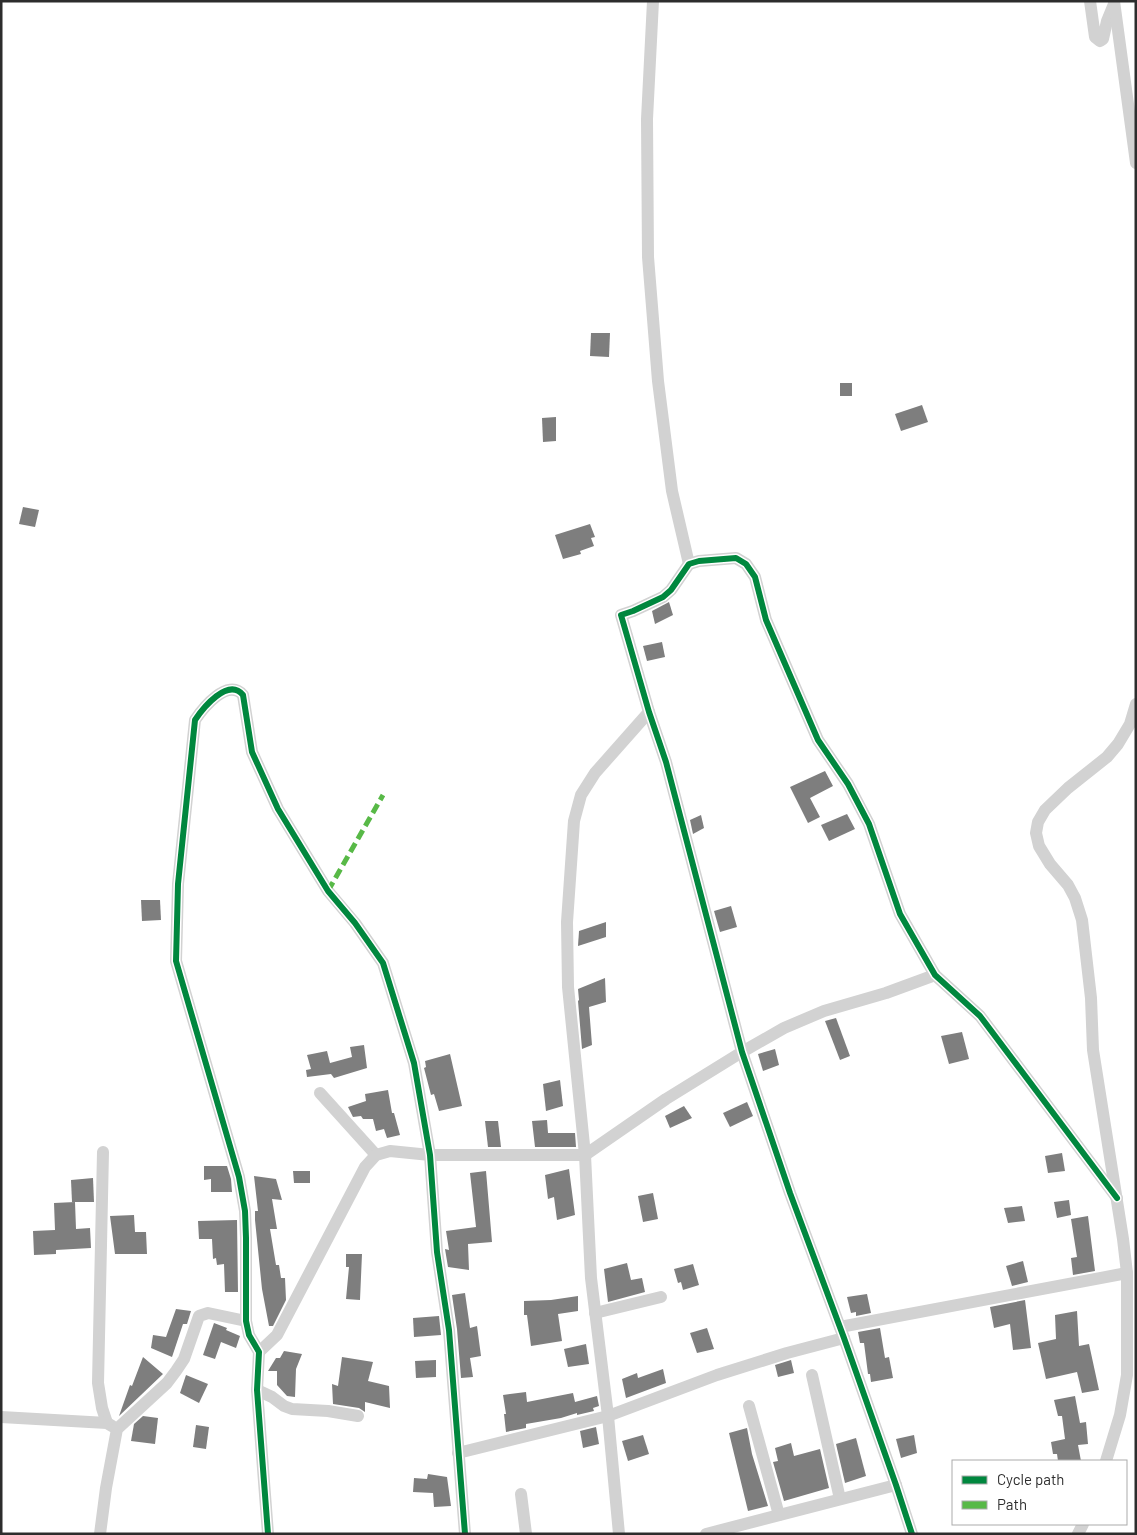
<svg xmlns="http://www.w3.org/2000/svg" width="1137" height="1535" font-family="Barlow,sans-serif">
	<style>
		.building { fill: #7e7e7e }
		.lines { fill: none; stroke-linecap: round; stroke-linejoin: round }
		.minor { stroke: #d2d2d2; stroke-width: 12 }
		.quiet { stroke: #58b947; stroke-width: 5; stroke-dasharray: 10 5; stroke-linecap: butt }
		.cycleway-casing { stroke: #fff; stroke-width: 9 }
		.cycleway { stroke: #00873e; stroke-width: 6 }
	</style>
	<rect width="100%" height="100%" fill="#fff"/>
	<g class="building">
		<path d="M591,333H610L609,357L590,356Z"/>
		<rect x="840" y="383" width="12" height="13"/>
		<path d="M922,405L928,422L901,431L895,414Z"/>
		<path d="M556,417V441L543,442L542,418Z"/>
		<path d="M23,507L39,510L35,527L19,524Z"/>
		<path d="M590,524L595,537L591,538L594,546L580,551L581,554L563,559L555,535Z"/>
		<path d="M669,602L673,615L655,624L652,611Z"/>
		<path d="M662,642L665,657L647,661L643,646Z"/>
		<path d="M825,771L833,786L810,798L820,817L808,823L790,787Z"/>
		<path d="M847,814L855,829L829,841L821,825Z"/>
		<path d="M701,815L704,828L693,834L690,820Z"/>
		<path d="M141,900H160L161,920L142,921Z"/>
		<path d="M731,906L737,927L720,932L714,911Z"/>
		<path d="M606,922V937L578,946L579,931Z"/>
		<path d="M605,978L606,1002L589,1007L592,1045L582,1049L578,1001L579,1000L578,989Z"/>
		<path d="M836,1018L850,1056L840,1060L825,1021Z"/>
		<path d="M962,1032L969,1059L949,1064L941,1036Z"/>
		<path d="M364,1045L367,1068L334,1078L331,1074L307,1077L306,1070L311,1069L307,1055L327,1051L330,1063L352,1057L350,1047Z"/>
		<path d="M775,1049L779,1065L763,1071L758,1054Z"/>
		<path d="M450,1054L462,1106L439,1111L434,1094L431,1095L424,1068L426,1067L425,1061Z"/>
		<path d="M560,1080L563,1106L546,1111L543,1084Z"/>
		<path d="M388,1090L392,1113H394L400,1135L387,1138L384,1129L376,1131L373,1119H363L361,1116L353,1117L348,1107L366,1101L365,1094Z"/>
		<path d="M747,1102L753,1116L730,1127L723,1113Z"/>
		<path d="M684,1106L692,1118L670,1128L665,1116Z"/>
		<path d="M547,1120L548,1133H575L576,1147H535L532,1121Z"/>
		<path d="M485,1121H498L501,1147H488Z"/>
		<path d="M1062,1153L1065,1171L1048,1173L1045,1156Z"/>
		<path d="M204,1166H227L231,1179L232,1192H211V1179L204,1180Z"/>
		<path d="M569,1169L575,1215L557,1220L554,1197L548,1199L545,1175Z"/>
		<path d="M293,1171H310V1183H294Z"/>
		<path d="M486,1171L492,1242L468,1244L469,1270L448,1267L445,1249L449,1250L446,1231L476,1227L470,1173Z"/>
		<path d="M254,1176L276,1179L282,1200L272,1199L277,1229H270L276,1265H279L281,1278H285L286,1300L273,1326H269L262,1289L255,1220V1211H258Z"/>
		<path d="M93,1178L94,1202H72L71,1180Z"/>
		<path d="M653,1193L658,1219L643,1222L638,1196Z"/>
		<path d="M1069,1200L1071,1215L1057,1218L1054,1202Z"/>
		<path d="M75,1202L76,1229L90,1228L91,1248L56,1250V1254L34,1255L33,1231L55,1230L54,1203Z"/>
		<path d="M1022,1206L1025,1221L1008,1223L1004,1208Z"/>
		<path d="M134,1215L135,1232H146L147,1254H115L110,1216Z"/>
		<path d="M1088,1216L1095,1271L1073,1275L1071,1258L1077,1257L1071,1219Z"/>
		<path d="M237,1220L238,1292H225L224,1264L217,1265L216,1258L213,1259L212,1239H199L198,1221Z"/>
		<path d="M346,1254H362L360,1300L346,1299L349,1267H346Z"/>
		<path d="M1023,1261L1028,1282L1012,1286L1006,1266Z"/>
		<path d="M627,1263L631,1280L642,1278L645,1292L608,1302L604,1269Z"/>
		<path d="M693,1264L699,1285L683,1290L681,1282L678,1283L674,1269Z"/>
		<path d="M465,1293L470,1328L477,1326L481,1356L470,1358L473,1377L461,1378L457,1329L452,1295Z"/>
		<path d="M867,1294L871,1313L856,1316V1312L851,1313L847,1297Z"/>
		<path d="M578,1296V1311L558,1314L562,1341L531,1346L527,1315H524V1301L551,1300Z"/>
		<path d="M1025,1300L1031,1348L1013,1350L1010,1324L994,1328L990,1307Z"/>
		<path d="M176,1309L191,1311L187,1324H183L172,1357L151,1348L153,1335L166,1337Z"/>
		<path d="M1077,1311L1079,1346L1089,1344L1099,1390L1082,1393L1077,1372L1046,1379L1038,1343L1056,1339L1055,1315Z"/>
		<path d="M439,1316L441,1335L414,1337L413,1318Z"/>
		<path d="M214,1323L227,1328L226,1330L240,1336L236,1348L221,1342L215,1359L203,1355Z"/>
		<path d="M707,1328L714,1349L697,1353L690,1333Z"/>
		<path d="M880,1328L885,1358L889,1357L893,1378L871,1382L870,1374H868L864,1343H860L858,1332Z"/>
		<path d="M586,1344L589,1364L568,1367L564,1349Z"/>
		<path d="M284,1351L302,1354L296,1369L295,1397L287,1396L277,1385V1371H268L276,1358H280Z"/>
		<path d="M143,1357L163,1374L119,1416L130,1385L132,1386Z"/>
		<path d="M342,1357L373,1362L368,1381L389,1386L390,1408L365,1402V1412L359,1408L333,1404L332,1384L338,1386Z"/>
		<path d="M436,1360V1377L416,1378L415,1361Z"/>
		<path d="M791,1360L794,1373L778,1377L775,1365Z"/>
		<path d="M663,1369L666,1383L626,1398L622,1379L637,1373L638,1378Z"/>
		<path d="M186,1375L208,1384L199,1403L180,1393Z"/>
		<path d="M526,1392L527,1402L573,1393L575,1402L597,1396L599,1406L593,1408L594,1411L577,1415V1413L561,1418L526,1424V1428L506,1432L504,1414H506L503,1395Z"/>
		<path d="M1075,1396L1080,1423L1086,1422L1088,1444L1078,1445L1081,1461H1058L1057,1454H1053L1051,1442L1065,1439L1062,1416H1058L1054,1400Z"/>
		<path d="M143,1416L158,1418L155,1444L131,1441L134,1424Z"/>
		<path d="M196,1425L209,1427L206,1449L193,1447Z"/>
		<path d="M596,1427L599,1444L583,1448L580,1431Z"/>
		<path d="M747,1428L752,1454L768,1506L748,1511L729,1433Z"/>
		<path d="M643,1435L649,1454L628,1461L622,1441Z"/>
		<path d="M914,1435L917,1453L901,1458L896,1439Z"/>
		<path d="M856,1438L866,1476L845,1483L836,1444Z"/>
		<path d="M791,1443L794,1456L820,1449L829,1488L784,1501L773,1462L778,1461L775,1448Z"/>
		<path d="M428,1474L447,1477L451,1506L434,1507L433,1493L413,1492L414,1478L427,1479Z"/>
	</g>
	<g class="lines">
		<g class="minor">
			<path d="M653,1L647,119L648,257L658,381L672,491L689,564"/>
			<path d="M1090,1L1095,37L1100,41L1103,39L1107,21L1114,4"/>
			<path d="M1114,1L1136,163"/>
			<path d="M320,1093L376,1155"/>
			<path d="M103,1152L98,1383L102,1408L107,1423"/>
			<path d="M595,1313L661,1297"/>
			<path d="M840,1327L1127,1273"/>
			<path d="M259,1352L277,1335L365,1167L376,1155L390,1151L430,1155H585L666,1099L742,1052L784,1028L824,1011L886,993L935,975"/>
			<path d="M812,1375L840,1499"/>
			<path d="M257,1390L272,1397L284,1406L292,1409L328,1411L358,1416"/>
			<path d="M749,1406L779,1515"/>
			<path d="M1,1417L107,1423L112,1426"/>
			<path d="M458,1453L608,1416L717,1375L787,1353L844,1338"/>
			<path d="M1106,1461L1120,1415L1127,1375V1273L1123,1239L1093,1050L1091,998L1082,920L1075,898L1068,885L1050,864L1039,846L1036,833L1038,822L1045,810L1068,788L1107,757L1118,744L1130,724L1136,704"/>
			<path d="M521,1494L526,1534"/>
			<path d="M100,1534L106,1488L117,1429L167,1383L176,1371L184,1359L199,1316L208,1313L246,1321"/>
			<path d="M268,1534L257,1390L259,1352L249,1335L246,1321V1238L245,1211L239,1177L176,961L178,884L195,720C203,708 228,677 243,695L252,752L278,809L328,891L355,923L383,963L414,1063L430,1155L437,1252L449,1330L465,1534"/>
			<path d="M619,1534L608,1416L591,1278L585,1155L568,987L567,922L574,821L581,795L595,773L649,712"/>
			<path d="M706,1534L896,1485"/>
			<path d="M912,1534L896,1485L844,1338L790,1193L742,1052L666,762L649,712L621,615L633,611L663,597L671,590L689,564L699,561L736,558L746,564L755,577L766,620L818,740L848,784L869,824L900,914L935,975L980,1016L1117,1198"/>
			<path d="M1078,1534L1083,1524"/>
		</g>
		<path class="quiet" d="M328,891L383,795"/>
		<g class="cycleway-casing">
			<g id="cycleway">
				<path d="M268,1534L257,1390L259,1352L249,1335L246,1321V1238L245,1211L239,1177L176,961L178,884L195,720C203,708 228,677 243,695L252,752L278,809L328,891L355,923L383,963L414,1063L430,1155L437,1252L449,1330L465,1534"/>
				<path d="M912,1534L896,1485L844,1338L790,1193L742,1052L666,762L649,712L621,615L633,611L663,597L671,590L689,564L699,561L736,558L746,564L755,577L766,620L818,740L848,784L869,824L900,914L935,975L980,1016L1117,1198"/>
			</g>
		</g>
		<use href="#cycleway" class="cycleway"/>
	</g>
	<rect width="1137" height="1535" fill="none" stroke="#2d2d2d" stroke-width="5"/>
	<rect x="952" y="1460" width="175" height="65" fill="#ffffff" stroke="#ababab"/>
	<rect x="962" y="1476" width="25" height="8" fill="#00873e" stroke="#ababab"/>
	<text x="997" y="1485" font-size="15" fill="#2d2d2d">Cycle path</text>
	<rect x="962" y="1501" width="25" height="8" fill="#58b947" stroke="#ababab"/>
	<text x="997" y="1510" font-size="15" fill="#2d2d2d">Path</text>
</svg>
